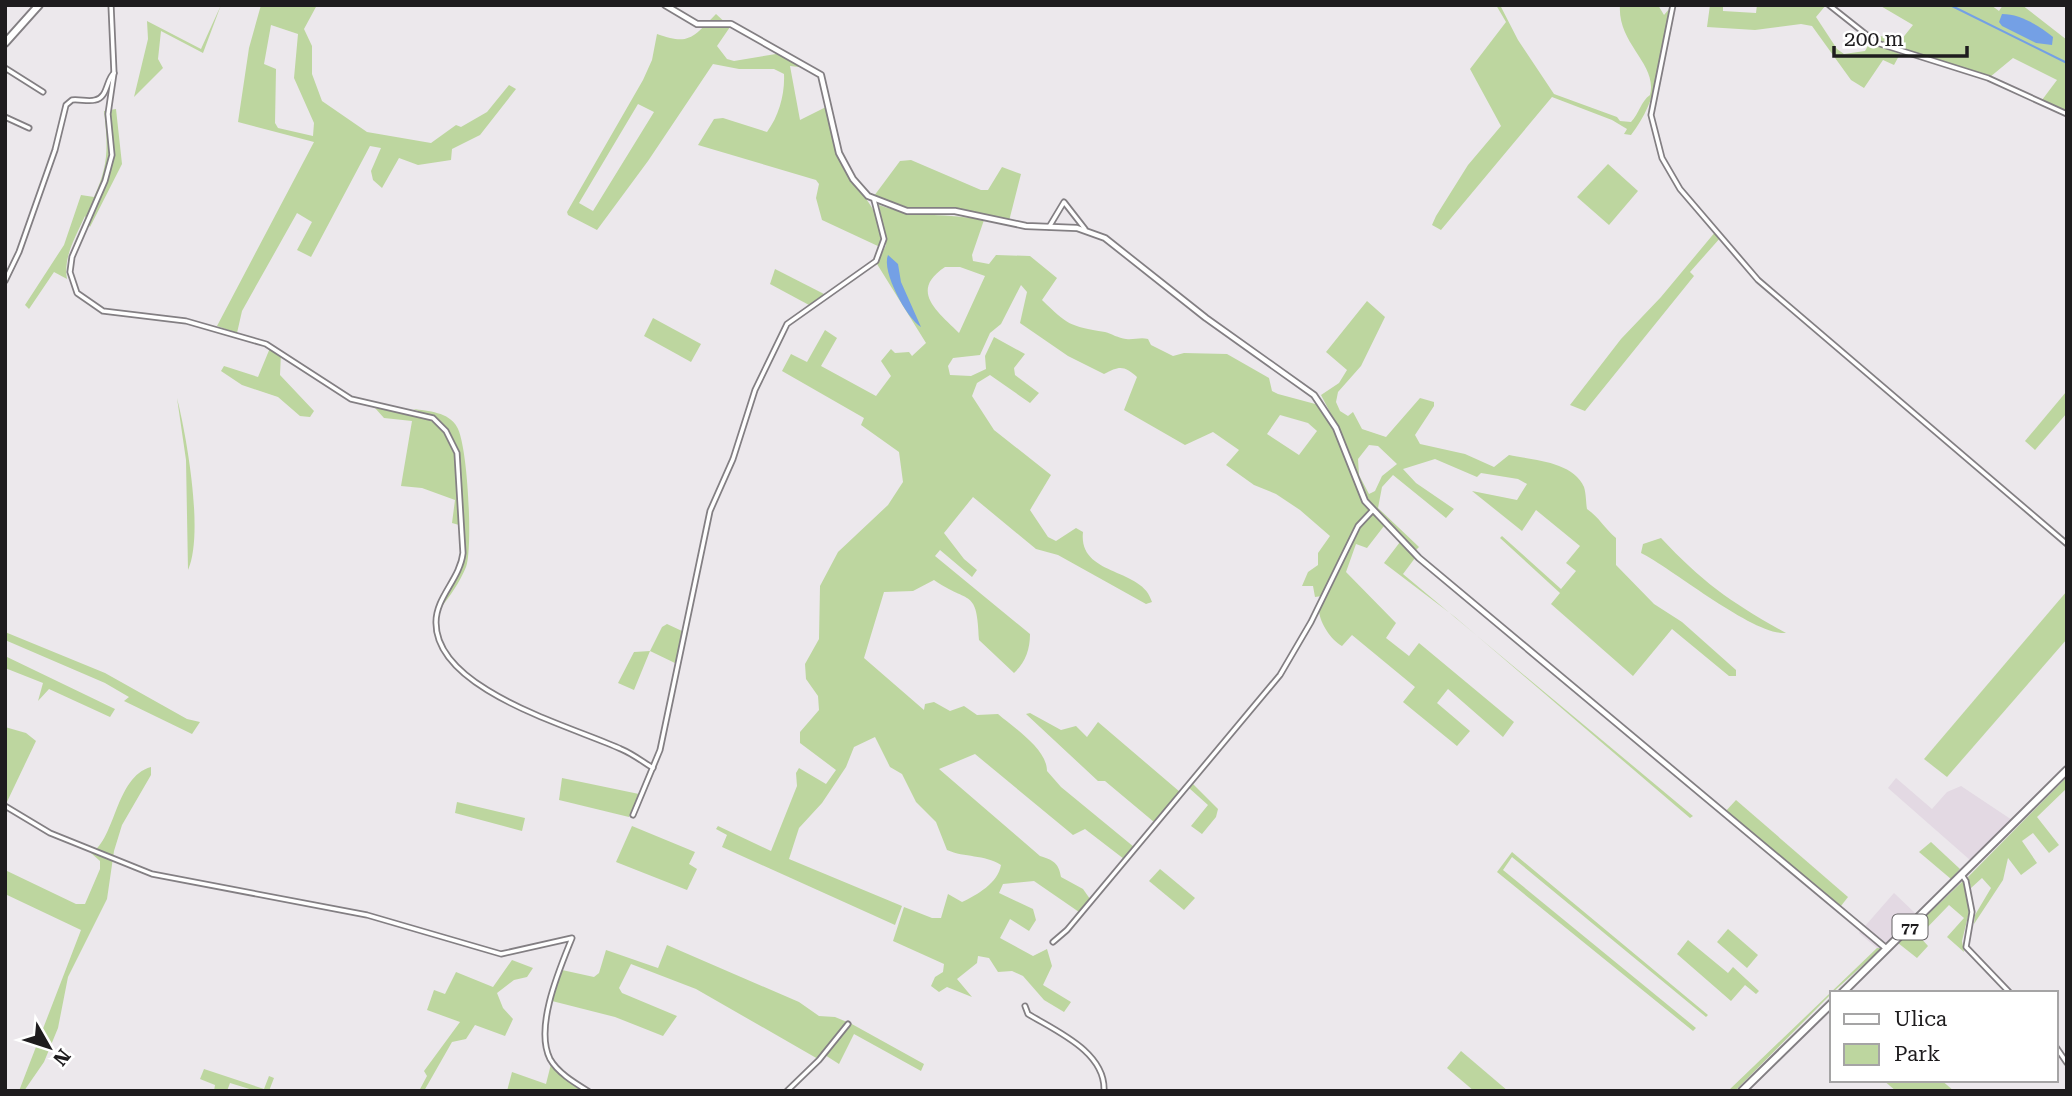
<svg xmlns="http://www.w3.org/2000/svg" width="2072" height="1096" font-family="'Roboto Serif',serif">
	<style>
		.built { fill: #e3d9e3 }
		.green { fill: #bdd69f; fill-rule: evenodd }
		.water { fill: #74a0e5 }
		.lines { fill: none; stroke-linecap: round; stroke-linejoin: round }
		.stream { stroke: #74a0e5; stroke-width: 2 }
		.minor-casing { stroke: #837f83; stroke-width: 7 }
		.tertiary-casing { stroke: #837f83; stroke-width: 8 }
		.primary-casing { stroke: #837f83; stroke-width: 10 }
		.minor { stroke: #fff; stroke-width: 3.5 }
		.tertiary { stroke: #fff; stroke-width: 4.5 }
		.primary { stroke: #fff; stroke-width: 6 }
		.labels { text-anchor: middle; stroke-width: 5; stroke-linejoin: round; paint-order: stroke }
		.shield { fill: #fff; stroke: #626062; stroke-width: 2 }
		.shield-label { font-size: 16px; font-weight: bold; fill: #1e1c1e }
	</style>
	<rect width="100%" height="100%" fill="#ece8ec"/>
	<g class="built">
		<path d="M1896,778L1932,809L1947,792L1961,786L2012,820L1970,860L1888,788Z"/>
		<path d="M1894,893L1916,914L1882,948H1877L1859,933Z"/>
	</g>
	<g class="green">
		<path d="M221,5L203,53L161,31L158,59L163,68L134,97L148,39L147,21L201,49Z"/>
		<path d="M261,5H317L304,29L312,46V74L322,101L367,132L431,143L456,125L461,127L487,112L509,85L516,89L480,135L452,149L451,160L418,165L399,158L382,188L373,180L371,171L381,148L370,146L311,257L297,250L312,222L297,213L242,311L237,333L217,326L314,142L238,122L249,48ZM271,25L298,34L294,78L314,123L313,136L278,128L275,123L276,69L264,64Z"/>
		<path d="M1496,5H1500L1518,40L1554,94L1617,117L1620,121L1631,122C1639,114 1641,101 1650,95C1658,64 1617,44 1620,5H1658L1664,15L1669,9C1663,53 1659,100 1631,135L1624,134L1627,129L1612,120L1552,97L1441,230L1432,225L1436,216L1468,165L1501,126L1470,69L1506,22Z"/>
		<path d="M1710,5H1723V11L1756,13L1757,5H1826L1816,17L1837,49L1844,54L1865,51L1870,42L1900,54L1894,65L1883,60L1864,88L1851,80L1812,26L1801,24L1755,30L1707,27Z"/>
		<path d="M1879,5H1991L1999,11L2003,5H2022L2067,40V112L2042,100L2057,80L2013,58L1990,77L1877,40L1873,38L1875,35L1901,40L1913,25Z"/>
		<path d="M716,14L730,27L717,46L727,59L734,61L782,53L809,68L790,66L800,120L828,106C831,124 832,144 840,160C852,188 889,213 880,247L822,220L816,198L819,184L816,180L698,145L714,119L723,118L767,132C779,116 785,94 784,74L774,69H739L713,64L648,161L597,230L568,215L567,212L643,80L652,60L657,34C690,46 693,37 716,14ZM638,104L654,112L593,211L579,203Z"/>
		<path d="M116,109L122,164L90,227L85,216C76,236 63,257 67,279L54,272L29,309L25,305L64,245L81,195L94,197C109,164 108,147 104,111Z"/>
		<path d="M911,160L981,190H988L1002,167L1021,174L1009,221L957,210L919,211L874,196L900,161Z"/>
		<path d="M1608,164L1638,191L1609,225L1577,197Z"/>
		<path d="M879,205C913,218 949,213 984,220L972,255L973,261L989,264L996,255L1030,256L1057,278L1042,300C1068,325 1069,326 1105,332C1112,334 1118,338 1126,339C1134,340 1140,337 1148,339L1151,345L1173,356L1184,353L1227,354L1269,378L1272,391L1278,394L1319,405C1352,437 1345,490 1384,526L1367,548L1356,544L1346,572L1396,623L1386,638L1409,656L1419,643L1514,722L1503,737L1448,689L1437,703L1470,731L1457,746L1403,702L1415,687L1352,635L1342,646C1331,640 1320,623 1319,611L1354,539L1352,536L1322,596L1315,597L1313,586H1302L1308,572L1318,565V553L1330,536L1300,510L1276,494L1254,485L1226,465L1239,450L1213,432L1185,445L1124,410L1137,377C1124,365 1119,366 1104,374L1068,356L1020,323L1027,292L1021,285L1001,324L990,333L980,355L953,358L948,366L950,375L971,376L986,369L985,356L994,337L1025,354L1014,368L1015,375L1039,393L1030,403L990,375L977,383L972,396L994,430L1051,475L1030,510L1048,537L1056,541L1076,528L1083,532C1078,577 1143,567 1152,602L1146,604L1058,555L1036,549L973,497L944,533L964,559L977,570L972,577L940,550L935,556L1030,634C1030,650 1025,663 1014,673L979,640C977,587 970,605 934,580L913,591L884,592L864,658L924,710L925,704L934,702L950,711L964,706L977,715L998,714C1014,728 1047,749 1047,771L1061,787L1134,847L1124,859L1085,829L1073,835L975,754L939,769L1040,856C1053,860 1059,863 1061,877L1083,889L1090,899L1079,912L1034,881L1003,884L999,893L1033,909L1036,920L1029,931L1010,919L1000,938L1033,956L1047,949L1052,966L1043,985L1071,1002L1064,1012L1044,1000L1023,976L1012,971L998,972L989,958L978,956L977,963L957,979L972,997L947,987L939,992L931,986L935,977L943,972L944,964L893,941L904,907L932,918H941L948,894L962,902C977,895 998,883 1001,865C984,854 965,858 947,850L936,822L916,802L902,774L890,767L875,737L854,747L846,767L822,803L799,828L789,859L902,906L895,925L722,847L727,835L716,829L718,826L771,851L797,786L796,773L799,768L826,784L836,770L800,743V732L819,710L818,696L806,679L805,664L819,639L820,586L838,552L888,505L903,482L899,452L861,425L864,418L782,371L791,354L807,362L825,330L837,338L821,366L876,396L891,376L881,361L891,349L895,353L909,352L912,356L926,343L877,264L886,245ZM945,267H960L985,276L959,333C937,311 909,291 945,267ZM1280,415L1308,423L1317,431L1299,455L1267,434Z"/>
		<path d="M1716,231L1721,237L1690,272L1694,276L1585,411L1570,405L1621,339L1661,297Z"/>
		<path d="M775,269L826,295L809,305L770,284Z"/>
		<path d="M1367,301L1385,317L1361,366L1338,392L1336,402L1340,411L1348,416L1353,412L1362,429L1386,437L1420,398L1434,402V406L1415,435L1420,444L1465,454L1494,467L1509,455C1531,460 1573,461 1584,487C1586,493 1586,503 1587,509C1599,517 1605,529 1616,538V565L1654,604L1682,622L1736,670V676H1729L1672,629L1633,676L1551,604L1560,593L1500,538L1502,536L1561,589L1576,571L1566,563L1580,546L1536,510L1522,531L1472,491L1517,500L1527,484L1518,479L1481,473L1477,477L1435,459L1403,469L1416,483L1454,509L1446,518L1393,475L1382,487L1378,508L1419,547L1415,551L1369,503L1336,424L1321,395L1339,383L1347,370L1326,352ZM1369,445L1378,446L1397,464L1382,476L1375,491L1369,494L1359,475L1358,459Z"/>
		<path d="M653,318L701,344L691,362L644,336Z"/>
		<path d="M270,348L281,353L280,375L314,411L310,417L300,416L278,397L242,385L221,371L224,366L258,377Z"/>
		<path d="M2066,392L2067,413L2035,450L2025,441Z"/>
		<path d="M177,398C187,438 204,534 188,570L186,460Z"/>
		<path d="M375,408C392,411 413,410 429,418C464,438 460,491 459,525L452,523L455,500L422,488L401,486L412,421L384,418Z"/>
		<path d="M413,409C428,411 449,412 457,427C468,445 473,549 466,567C460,582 450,596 440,609L463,567L461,466C455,435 443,420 413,409Z"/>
		<path d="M1661,538C1703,583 1732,603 1786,633C1754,636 1673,569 1641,553L1643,544Z"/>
		<path d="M1400,542L1415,558L1403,574L1693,816L1690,818L1455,617L1384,563Z"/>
		<path d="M2067,591V639L1947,777L1924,759Z"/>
		<path d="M667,624L682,631L677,664L650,651L634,690L618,683L634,652L650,651L662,627Z"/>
		<path d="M5,632L105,673L187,719L200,722L192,734L124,701L129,697L105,683L5,640Z"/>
		<path d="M5,656L115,709L110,717L49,689L38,701L43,683L5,668Z"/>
		<path d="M1030,713L1061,730L1076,726L1087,737L1098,722L1180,792L1154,822L1105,781H1098L1026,714Z"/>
		<path d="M5,727L26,733L36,741L5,806Z"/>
		<path d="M151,767V775L122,825L114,851L107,899L68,977L58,1028L44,1062L24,1091H19L81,930L5,894V870L76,904H85L100,869V861L91,853C116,839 115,777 151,767Z"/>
		<path d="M2067,777V788L2037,817L2059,845L2049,853L2033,833L2022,841L2037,863L2021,875L2008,858L2003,880L1974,924L1975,915L1991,888L1982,878L1971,888L1968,877Z"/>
		<path d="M562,778L639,794L629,817L559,800Z"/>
		<path d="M1193,784L1218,809L1216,817L1202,834L1191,826L1208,805L1189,788Z"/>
		<path d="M1736,800L1848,897L1841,906L1725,812Z"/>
		<path d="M457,802L525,818L522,831L455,813Z"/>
		<path d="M632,826L695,852L689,864L697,869L687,890L616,862Z"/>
		<path d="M1931,842L1960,869L1951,879L1919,852Z"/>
		<path d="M1512,852L1708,1015L1706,1017L1512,857L1503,870L1696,1028L1693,1031L1497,872Z"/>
		<path d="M1160,869L1195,898L1184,910L1149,881Z"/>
		<path d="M1963,881L1969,912L1962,941L1964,952L1947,937L1964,918L1949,905L1919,936L1928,946L1917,958L1898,943Z"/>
		<path d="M1728,929L1758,955L1747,968L1717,942Z"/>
		<path d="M1688,940L1728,973L1733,967L1759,991L1756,994L1745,985L1731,1001L1677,954Z"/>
		<path d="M667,945L799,1002L819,1016L835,1017L847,1022L818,1059L696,989L631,964L619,988L622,993L677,1016L663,1036L615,1017L552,1001L562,970L594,977L599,973L606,950L658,968Z"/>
		<path d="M1877,948H1882L1832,993L1735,1091H1728Z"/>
		<path d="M512,960L533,968L527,977L514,980L497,993L503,1008L513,1019L505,1036L475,1025L466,1039L452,1042L424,1091H419L427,1076L424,1071L460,1022L427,1010L434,990L445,994L456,972L493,987Z"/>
		<path d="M850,1023L924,1064L921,1071L854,1034L839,1064L825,1055Z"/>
		<path d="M1461,1051L1508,1091H1474L1447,1068Z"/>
		<path d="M551,1064L583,1091H507L512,1072L546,1084Z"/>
		<path d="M204,1069L264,1089L269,1076L274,1078L269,1091H256L230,1083L227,1091H214L215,1085L200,1079Z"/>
		<path d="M1883,1080H1941L1954,1091H1896Z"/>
	</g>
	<g class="water">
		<path d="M2002,14C2021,14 2039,26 2053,37L2052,45L2036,43L2002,26L1999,22Z"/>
		<path d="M888,255L898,264L901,282L921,327C907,319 881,271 888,255Z"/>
	</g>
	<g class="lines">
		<path class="stream" d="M1950,5L2067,63"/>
		<g class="minor-casing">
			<g id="minor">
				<path d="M111,5L114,73L108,114L112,155L105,181L72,257L70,272L77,293L103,311L186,321L266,344L351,399L433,418L446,431L457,453L463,553C460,579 436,597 436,622C435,690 571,726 621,749C633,754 643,762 653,768"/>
				<path d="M1673,5L1651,115L1662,158L1680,189L1758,280L2067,544"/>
				<path d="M1829,5L1877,43L1988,78L2067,114"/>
				<path d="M5,68L43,92"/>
				<path d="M5,117L29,128"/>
				<path d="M1049,227L1064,202L1085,229"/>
				<path d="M5,281L19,252L55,150L66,105L72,100C79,99 89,102 95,100C108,98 106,79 114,73"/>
				<path d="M5,806L50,833L152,874L367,915L501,954L572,938C560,968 534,1027 550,1059C558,1073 575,1083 588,1091"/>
				<path d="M633,815L660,750L710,511L733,459L755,390L787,324L876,261L884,239L874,200"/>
				<path d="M1962,875L1966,881L1972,912L1966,947L2010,993"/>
				<path d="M1053,942L1067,930L1280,675L1311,622L1358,526L1372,511"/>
				<path d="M1025,1006L1028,1014C1056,1031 1106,1052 1104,1091"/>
				<path d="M2056,1047L2067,1063"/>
				<path d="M787,1091L819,1060L848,1024"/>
			</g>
		</g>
		<g class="tertiary-casing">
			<path id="tertiary" d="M665,5L697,24H731L821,75L839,153L853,179L868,196L907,211H955L1026,226L1077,228L1105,238L1206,318L1314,395L1336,428L1365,501L1419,558L1887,949"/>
		</g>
		<g class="primary-casing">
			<g id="primary">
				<path d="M5,43L39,5"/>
				<path d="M1842,993L2067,770"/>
				<path d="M1742,1091L1832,1003"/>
			</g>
		</g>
		<use href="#minor" class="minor"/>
		<use href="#tertiary" class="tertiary"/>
		<use href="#primary" class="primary"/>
	</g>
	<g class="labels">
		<rect class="shield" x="1892.5" y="914.5" width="35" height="25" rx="5"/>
		<g class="shield-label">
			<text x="1910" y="933">77</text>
		</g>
	</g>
	<rect width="2072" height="1096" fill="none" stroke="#1e1c1e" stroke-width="14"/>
	<rect x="1830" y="991" width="228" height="91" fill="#ffffff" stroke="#a5a4a5" stroke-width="2"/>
	<rect x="1844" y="1014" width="35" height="10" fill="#ffffff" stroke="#a5a4a5" stroke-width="2"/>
	<text x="1894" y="1026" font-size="21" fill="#1e1c1e">Ulica</text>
	<rect x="1844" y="1044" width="35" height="21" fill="#bdd69f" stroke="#a5a4a5" stroke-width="2"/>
	<text x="1894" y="1061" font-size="21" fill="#1e1c1e">Park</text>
	<g transform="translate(49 1047) rotate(129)" stroke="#ffffff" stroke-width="5" paint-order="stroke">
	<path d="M0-5L12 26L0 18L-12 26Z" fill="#1e1c1e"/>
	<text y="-10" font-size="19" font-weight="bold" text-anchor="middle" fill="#1e1c1e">N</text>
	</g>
	<path d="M1834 46v10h133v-10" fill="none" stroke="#1e1c1e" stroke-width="3.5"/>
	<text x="1844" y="46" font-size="21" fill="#1e1c1e" stroke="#ffffff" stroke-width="5" paint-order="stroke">200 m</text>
</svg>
